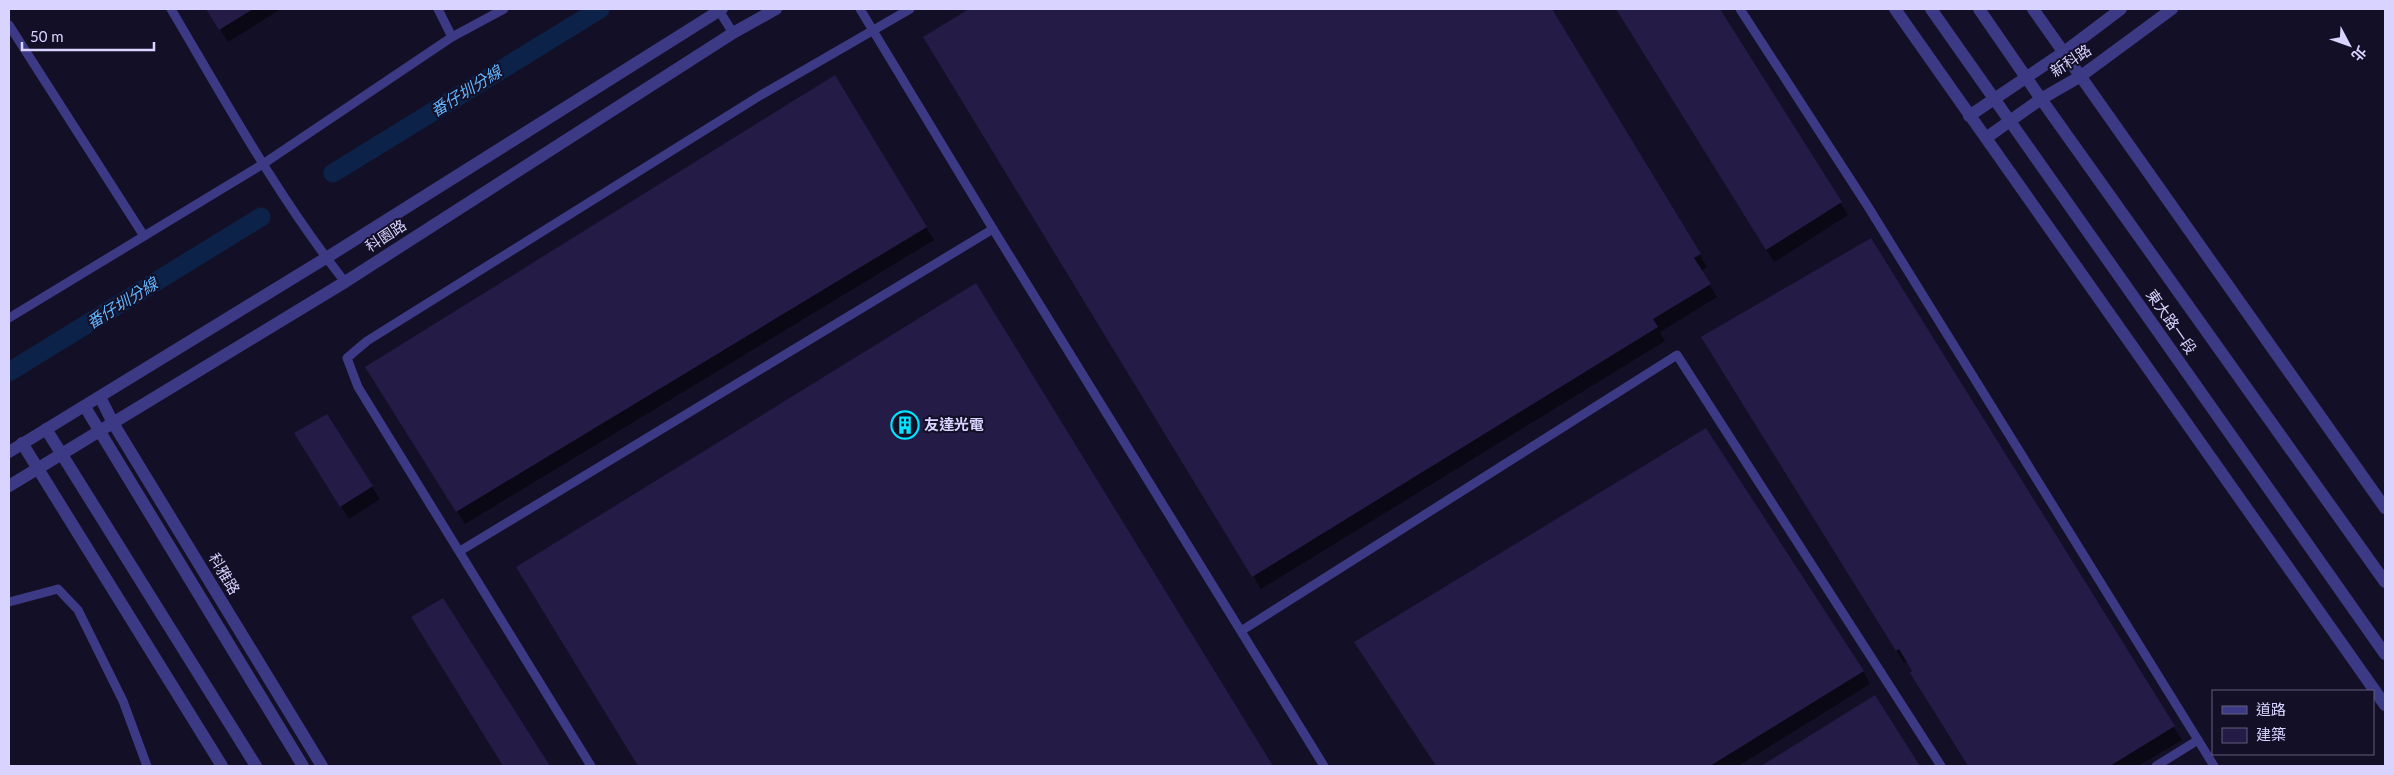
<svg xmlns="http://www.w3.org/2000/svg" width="2394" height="775" font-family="Lato,'Noto Sans TC',sans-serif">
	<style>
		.shadow { fill: #0007 }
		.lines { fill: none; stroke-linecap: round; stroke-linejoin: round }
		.canal { stroke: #0c2248; stroke-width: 19 }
		.building { fill: #241b47 }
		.service { stroke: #3d3a85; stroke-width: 9 }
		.minor { stroke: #3d3a85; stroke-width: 12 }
		.tertiary { stroke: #3d3a85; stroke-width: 12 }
		.labels { text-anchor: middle; stroke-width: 4; stroke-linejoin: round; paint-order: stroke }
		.street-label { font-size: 15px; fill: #d9d4ff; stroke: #130f26 }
		.poi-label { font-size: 15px; font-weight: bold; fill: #d9d4ff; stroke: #130f26; text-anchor: start }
		.water-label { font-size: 16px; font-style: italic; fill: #62b6ff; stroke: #130f26 }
	</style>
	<rect width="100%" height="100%" fill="#130f26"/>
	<g class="shadow">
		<path d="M207,9H281L228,42Z"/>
		<path d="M972,9H1550L1707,267L1701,271L1717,297L1660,332L1665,341L1261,589L925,37Z"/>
		<path d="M1617,9H1718L1848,215L1774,262Z"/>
		<path d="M926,227L934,240L465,524L374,381Z"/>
		<path d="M1870,240L2182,740L2138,766H1968L1919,686L1914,672L1907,661L1904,663L1710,350Z"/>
		<path d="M976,285L1271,766H639L525,581Z"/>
		<path d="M326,416L380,499L349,519L303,447Z"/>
		<path d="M1363,655L1863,671L1870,684L1738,766H1436Z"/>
		<path d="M1874,696L1918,766H1765Z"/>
	</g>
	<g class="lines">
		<g class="canal">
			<path d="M333,173L600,9"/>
			<path d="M9,372L261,217"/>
		</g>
	</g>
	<g class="building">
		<path d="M206,9H253L219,30Z"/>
		<path d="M969,9H1552L1701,254L1694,258L1711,284L1653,319L1658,327L1252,577L923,37Z"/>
		<path d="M1616,9H1720L1842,202L1766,250Z"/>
		<path d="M835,75L927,227L456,512L365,367Z"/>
		<path d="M1871,238L2175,726L2110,766H1968L1910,673L1912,671L1899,649L1896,651L1701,337Z"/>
		<path d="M976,283L1273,766H638L516,567Z"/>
		<path d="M327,414L373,486L340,507L294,433Z"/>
		<path d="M1706,428L1864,671L1710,766H1436L1354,642Z"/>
		<path d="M443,598L550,766H503L411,617Z"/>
		<path d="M1875,695L1920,766H1761Z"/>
	</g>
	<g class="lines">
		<g class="service">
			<path d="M171,9C226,102 278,197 345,282"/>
			<path d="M438,9L452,37L504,9"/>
			<path d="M718,9L733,33"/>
			<path d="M1740,9L1867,205L2198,740"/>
			<path d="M9,25L144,236"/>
			<path d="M993,229L1324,766"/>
			<path d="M9,318L263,164L452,37"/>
			<path d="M460,551L993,229L860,9"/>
			<path d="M9,602L58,589L78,610L123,701L147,766"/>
			<path d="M1241,631L1677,355L1941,766"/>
			<path d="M591,766L358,387L347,358L367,341L761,95L910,9"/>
			<path d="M2156,766L2198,740L2214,766"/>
		</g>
		<g class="minor">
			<path d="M1895,9L2385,705"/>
			<path d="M2033,9L2385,508"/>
			<path d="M1969,116L2064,52L2121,9"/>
			<path d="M1986,138L2041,99L2081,76L2172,9"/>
			<path d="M100,397L113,423L322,766"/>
			<path d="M22,443L222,766"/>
			<path d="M9,452L326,258L722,9"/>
			<path d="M9,486L345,282L733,33L776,9"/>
		</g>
		<g class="tertiary">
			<path d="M1931,9L2385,654"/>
			<path d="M1979,9L2041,99L2385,582"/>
			<path d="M85,407L303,766"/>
			<path d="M46,429L256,766"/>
		</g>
	</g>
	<defs>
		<g id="building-ring" transform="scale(1.4375)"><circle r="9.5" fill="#130f26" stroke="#00e5ff" stroke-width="1.5"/><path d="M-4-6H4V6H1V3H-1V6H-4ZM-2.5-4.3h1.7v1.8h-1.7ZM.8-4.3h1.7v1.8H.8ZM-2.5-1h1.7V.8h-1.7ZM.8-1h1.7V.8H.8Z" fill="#00e5ff"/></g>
	</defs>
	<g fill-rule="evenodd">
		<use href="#building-ring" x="905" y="425"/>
	</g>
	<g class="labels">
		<g class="street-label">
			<text transform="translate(2071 61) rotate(-33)" y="5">新科路</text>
			<text transform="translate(386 236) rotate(-33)" y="5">科園路</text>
			<text transform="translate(2171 322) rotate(55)" y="5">東大路一段</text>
			<text transform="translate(224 574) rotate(59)" y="5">科雅路</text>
		</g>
		<g class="poi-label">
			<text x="924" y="430">友達光電</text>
		</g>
		<g class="water-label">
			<text transform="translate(466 91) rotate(-32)" y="6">番仔圳分線</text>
			<text transform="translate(122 303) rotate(-32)" y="6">番仔圳分線</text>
		</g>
	</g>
	<rect width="2394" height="775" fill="none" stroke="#d9d4ff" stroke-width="20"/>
	<rect x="2212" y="690" width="162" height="65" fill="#130f26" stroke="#625e7d"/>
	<rect x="2222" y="706" width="25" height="8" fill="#3d3a85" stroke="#625e7d"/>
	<text x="2256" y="715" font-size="15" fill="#d9d4ff">道路</text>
	<rect x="2222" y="728" width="25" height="15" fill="#241b47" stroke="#625e7d"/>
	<text x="2256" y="740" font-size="15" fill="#d9d4ff">建築</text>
	<g transform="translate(2349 45) rotate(131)" stroke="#130f26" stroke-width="4" paint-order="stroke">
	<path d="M0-4L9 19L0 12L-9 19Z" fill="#d9d4ff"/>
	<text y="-8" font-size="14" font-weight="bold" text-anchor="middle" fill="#d9d4ff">北</text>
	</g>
	<path d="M22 42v8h132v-8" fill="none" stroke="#d9d4ff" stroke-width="2.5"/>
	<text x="30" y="42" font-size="15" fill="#d9d4ff" stroke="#130f26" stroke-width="4" paint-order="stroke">50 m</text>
</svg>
